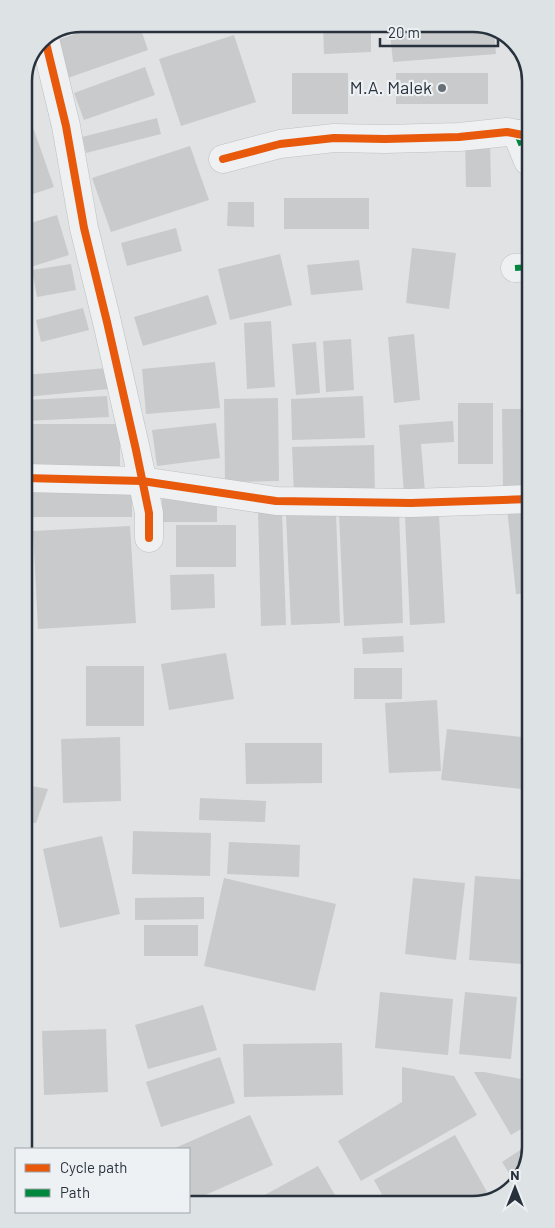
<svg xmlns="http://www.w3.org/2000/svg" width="555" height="1228" font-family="Barlow,sans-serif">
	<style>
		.building { fill: #c8cacc }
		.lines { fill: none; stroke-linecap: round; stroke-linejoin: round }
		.minor-casing { stroke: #bec0c2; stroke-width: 29 }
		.minor { stroke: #eff0f1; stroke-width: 28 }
		.quiet { stroke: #00873e; stroke-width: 6; stroke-dasharray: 12 6; stroke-linecap: butt }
		.cycleway-casing { stroke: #edf1f4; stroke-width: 11 }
		.cycleway { stroke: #e8590c; stroke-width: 8 }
		.poi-dot { fill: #687077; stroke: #edf1f4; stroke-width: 2 }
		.labels { text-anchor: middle; stroke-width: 4.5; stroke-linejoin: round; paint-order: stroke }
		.poi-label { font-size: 18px; fill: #28323c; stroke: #edf1f4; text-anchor: end }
		.rim { fill: none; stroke: #28323c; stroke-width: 2.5 }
	</style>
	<rect width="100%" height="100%" fill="#e0e2e4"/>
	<g class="building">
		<path d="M103,24H139L148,50L62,80L49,43Z"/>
		<path d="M169,24H193L172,32Z"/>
		<path d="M323,24H371V52L324,54Z"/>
		<path d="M389,24H478L494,30L496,54L393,62Z"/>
		<path d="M234,35L256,102L181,126L159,59Z"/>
		<path d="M523,55L528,63V78H527Z"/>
		<path d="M145,67L155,95L84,120L74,93Z"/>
		<rect x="292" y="73" width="56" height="41"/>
		<rect x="396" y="73" width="92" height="31"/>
		<path d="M24,102L54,187L24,197Z"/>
		<path d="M157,118L161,134L86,153L82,137Z"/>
		<path d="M465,139H490L491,187H466Z"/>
		<path d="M190,146L209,200L111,232L92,178Z"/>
		<rect x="284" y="198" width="85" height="31"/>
		<path d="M228,202H254V227L227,226Z"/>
		<path d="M57,215L69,255L24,269V225Z"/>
		<path d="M176,228L182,251L127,266L121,243Z"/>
		<path d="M412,248L456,253L449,309L406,303Z"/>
		<path d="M280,254L292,305L230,320L218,269Z"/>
		<path d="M359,260L363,290L311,295L307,265Z"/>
		<path d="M71,264L76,290L37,297L32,270Z"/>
		<path d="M208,295L217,324L143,346L134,317Z"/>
		<path d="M83,308L89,330L41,342L36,320Z"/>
		<path d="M271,321L275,387L247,389L244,323Z"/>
		<path d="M414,334L420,400L394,403L388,337Z"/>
		<path d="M351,339L354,390L326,392L323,341Z"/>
		<path d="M316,342L320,393L296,395L292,344Z"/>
		<path d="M215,362L220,408L146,414L142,369Z"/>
		<path d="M107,368L109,389L25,397V375Z"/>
		<path d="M107,396L109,417L25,421V400Z"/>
		<path d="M363,396L365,438L292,440L291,399Z"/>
		<path d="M278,398L279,481L225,482L224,399Z"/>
		<rect x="458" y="403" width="35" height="61"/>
		<path d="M502,409H529V488H503Z"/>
		<path d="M453,421L454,442L421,444L425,493L404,494L399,425Z"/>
		<path d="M216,423L220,458L157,466L152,430Z"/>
		<rect x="25" y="424" width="95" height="44"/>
		<path d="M374,445L375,492L294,495L292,447Z"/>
		<rect x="26" y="492" width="106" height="25"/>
		<rect x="162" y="496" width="55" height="26"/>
		<path d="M529,506L530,593L516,594L507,508Z"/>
		<path d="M258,511H282L286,625L261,626Z"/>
		<path d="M399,511L403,623L344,626L339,514Z"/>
		<path d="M336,513L340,623L291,625L286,515Z"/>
		<path d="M439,515L445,623L410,625L405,516Z"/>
		<rect x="176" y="525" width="60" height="42"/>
		<path d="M130,526L136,623L38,629L33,531Z"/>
		<path d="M214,574L215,608L171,610L170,575Z"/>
		<path d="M403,636L404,652L363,654L362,638Z"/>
		<path d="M226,653L234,699L169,710L161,664Z"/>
		<rect x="86" y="666" width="58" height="60"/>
		<rect x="354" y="668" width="48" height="31"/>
		<path d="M437,700L441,771L389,773L385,703Z"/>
		<path d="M447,729L530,738V790L441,780Z"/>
		<path d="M120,737L121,801L63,803L61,739Z"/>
		<path d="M245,743H322V783L246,784Z"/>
		<path d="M26,785L48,789L36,823H26Z"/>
		<path d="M200,798L266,801L265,822L199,820Z"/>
		<path d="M133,831L211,833L210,876L132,874Z"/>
		<path d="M102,836L120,914L60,928L43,849Z"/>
		<path d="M229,842L300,845L299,877L227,874Z"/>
		<path d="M475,876L529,880L522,964L469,960Z"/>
		<path d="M224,878L336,904L315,991L204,966Z"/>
		<path d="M413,878L465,883L456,960L405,954Z"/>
		<path d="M204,897V919L135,920V898Z"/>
		<path d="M26,923L32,940L26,942Z"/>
		<rect x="144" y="925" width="54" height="31"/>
		<path d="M380,992L453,999L448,1055L375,1048Z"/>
		<path d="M465,992L517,997L511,1059L459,1054Z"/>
		<path d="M203,1005L217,1050L148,1069L135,1025Z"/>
		<path d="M106,1029L108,1092L44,1095L42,1031Z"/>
		<path d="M342,1043L343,1095L244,1097L243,1044Z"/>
		<path d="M220,1057L235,1103L161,1127L146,1082Z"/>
		<path d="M402,1067L454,1076L477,1115L361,1181L338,1141L402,1102Z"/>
		<path d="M474,1072H484L531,1081V1123L511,1135Z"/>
		<path d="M250,1115L273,1165L194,1200L189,1189V1149H173Z"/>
		<path d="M455,1135L487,1192L470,1201L386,1202L374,1180Z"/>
		<path d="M531,1143V1147L519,1181L516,1184L502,1162Z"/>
		<path d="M318,1166L339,1202L250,1203Z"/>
	</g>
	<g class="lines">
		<g class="minor-casing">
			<g id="minor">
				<path d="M45,39L66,126L84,228L107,322L136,450L149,513V538"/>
				<path d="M517,134L528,161"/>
				<path d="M223,159L280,144L334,138L385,139L459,137L507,132L528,136"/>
				<path d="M515,268L529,267"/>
				<path d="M25,478L142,481L276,501L411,503L529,499"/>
			</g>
		</g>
		<use href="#minor" class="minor"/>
		<g class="quiet">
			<path d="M517,134L528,161"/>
			<path d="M515,268L529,267"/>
		</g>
		<g class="cycleway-casing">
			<g id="cycleway">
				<path d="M45,39L66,126L84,228L107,322L136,450L149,513V538"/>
				<path d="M223,159L280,144L334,138L385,139L459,137L507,132L528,136"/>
				<path d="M25,478L142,481L276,501L411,503L529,499"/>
			</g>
		</g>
		<use href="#cycleway" class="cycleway"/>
	</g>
	<circle class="poi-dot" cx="442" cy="88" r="5"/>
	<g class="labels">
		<g class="poi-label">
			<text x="432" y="94">M.A. Malek</text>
		</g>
	</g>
	<path d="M0 0H555V1228H0ZM81 32H473A49 49 0 0 1 522 81V1147A49 49 0 0 1 473 1196H81A49 49 0 0 1 32 1147V81A49 49 0 0 1 81 32Z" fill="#dde2e5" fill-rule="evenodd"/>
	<path class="rim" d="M81 32H473A49 49 0 0 1 522 81V1147A49 49 0 0 1 473 1196H81A49 49 0 0 1 32 1147V81A49 49 0 0 1 81 32Z"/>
	<rect x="15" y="1148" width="175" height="65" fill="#edf1f4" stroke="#9ea5aa"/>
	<rect x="25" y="1164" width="25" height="8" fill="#e8590c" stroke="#9ea5aa"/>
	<text x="60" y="1173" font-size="15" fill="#28323c">Cycle path</text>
	<rect x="25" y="1189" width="25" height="8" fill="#00873e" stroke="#9ea5aa"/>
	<text x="60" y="1198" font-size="15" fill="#28323c">Path</text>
	<g transform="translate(515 1188)" stroke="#edf1f4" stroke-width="4" paint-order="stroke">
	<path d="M0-4L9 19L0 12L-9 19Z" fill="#28323c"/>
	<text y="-8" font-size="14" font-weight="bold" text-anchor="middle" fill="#28323c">N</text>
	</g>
	<path d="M380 38v8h118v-8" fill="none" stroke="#28323c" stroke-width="2.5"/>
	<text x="388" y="38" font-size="15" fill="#28323c" stroke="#edf1f4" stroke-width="4" paint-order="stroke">20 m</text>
</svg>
